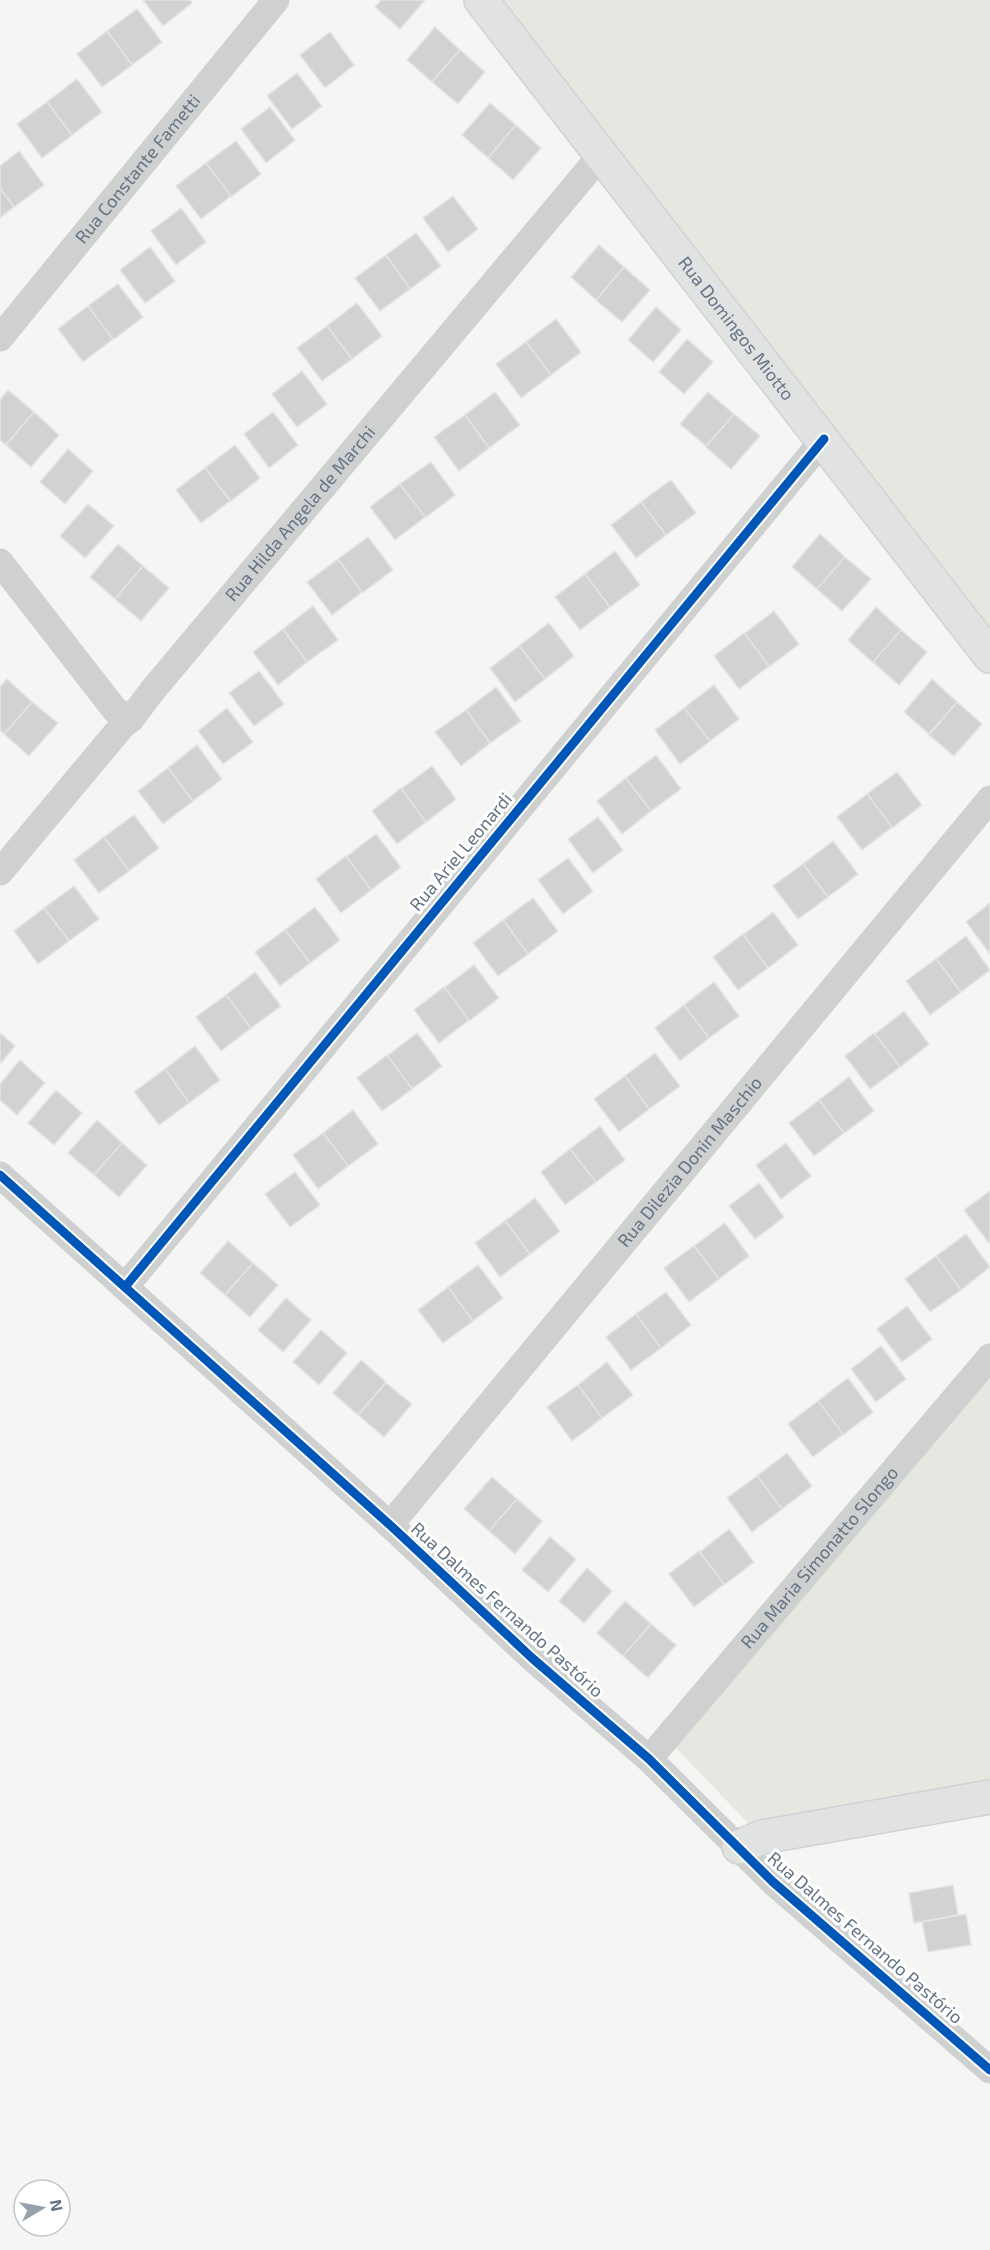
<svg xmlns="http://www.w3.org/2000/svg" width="990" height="2250" font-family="'Exo 2',sans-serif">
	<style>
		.green { fill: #e4e8e1 }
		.building { fill: #d1d2d2; stroke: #e4e4e3; stroke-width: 1.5 }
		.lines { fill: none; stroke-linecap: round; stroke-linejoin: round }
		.secondary-casing { stroke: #d0d2d3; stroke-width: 36 }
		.street { stroke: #cfd0d0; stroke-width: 27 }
		.secondary { stroke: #e1e2e2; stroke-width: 33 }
		.cycleway-casing { stroke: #fff; stroke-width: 13 }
		.cycleway { stroke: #0057b8; stroke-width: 9 }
		.labels { text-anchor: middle; stroke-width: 6; stroke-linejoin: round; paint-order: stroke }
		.street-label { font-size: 18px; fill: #647485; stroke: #fff }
	</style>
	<rect width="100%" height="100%" fill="#f5f5f3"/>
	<g class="green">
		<path d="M493,0H990V651Z"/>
		<path d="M990,1374V1782L750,1825L673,1745Z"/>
	</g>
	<g class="building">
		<path d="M143,0H190L192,3L163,26Z"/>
		<path d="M381,0H425L400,29L375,7Z"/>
		<path d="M137,9L162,42L132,65L107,31Z"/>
		<path d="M435,27L460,50L432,82L407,60Z"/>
		<path d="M107,31L132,65L102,87L77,54Z"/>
		<path d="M330,32L354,65L325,88L300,55Z"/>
		<path d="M460,50L485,72L458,104L432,82Z"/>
		<path d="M297,73L322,106L292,129L267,96Z"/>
		<path d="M77,79L102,112L72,135L47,102Z"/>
		<path d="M47,102L72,135L42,158L17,124Z"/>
		<path d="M490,103L516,125L488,158L462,135Z"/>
		<path d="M270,107L295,140L266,163L241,129Z"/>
		<path d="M516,125L541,148L513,180L488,158Z"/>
		<path d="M236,141L261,174L231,197L206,163Z"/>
		<path d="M19,151L44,185L14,207L0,188V166Z"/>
		<path d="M206,163L231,196L201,219L176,186Z"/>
		<path d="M0,188L14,207L0,218Z"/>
		<path d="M453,196L478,229L448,252L423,218Z"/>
		<path d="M181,208L206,242L176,265L151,231Z"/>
		<path d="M416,233L441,266L410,289L386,255Z"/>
		<path d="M599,245L624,267L596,300L571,277Z"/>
		<path d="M150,247L175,281L145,303L120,270Z"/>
		<path d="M386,255L410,289L380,311L355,278Z"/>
		<path d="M624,267L650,290L622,322L596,300Z"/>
		<path d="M118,284L143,317L113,340L88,306Z"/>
		<path d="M357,303L382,336L352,359L327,326Z"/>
		<path d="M88,306L113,339L83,362L58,329Z"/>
		<path d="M656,307L681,330L653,362L628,340Z"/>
		<path d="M556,319L581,352L551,375L526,342Z"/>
		<path d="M327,326L352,359L322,381L297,348Z"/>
		<path d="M687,339L713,362L684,394L659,372Z"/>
		<path d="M526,342L551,375L521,398L496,364Z"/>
		<path d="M302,371L327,404L297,427L272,394Z"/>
		<path d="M8,390L34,412L6,445L0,440V400Z"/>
		<path d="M495,392L520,425L489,448L465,415Z"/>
		<path d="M708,392L734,414L706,446L680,424Z"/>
		<path d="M34,412L59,435L31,467L6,445Z"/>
		<path d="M273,412L298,445L269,468L244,434Z"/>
		<path d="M734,414L760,436L731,469L706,447Z"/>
		<path d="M465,415L489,448L459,471L434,437Z"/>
		<path d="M235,445L260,478L231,501L205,468Z"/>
		<path d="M68,449L93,471L65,504L40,482Z"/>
		<path d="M431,462L455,495L425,518L400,484Z"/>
		<path d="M205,468L230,501L201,523L176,490Z"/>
		<path d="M671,480L696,513L666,535L641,502Z"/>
		<path d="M400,484L425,517L395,540L370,507Z"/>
		<path d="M641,502L666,535L636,558L611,525Z"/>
		<path d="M88,504L114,526L85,558L60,536Z"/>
		<path d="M820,534L845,557L817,589L792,567Z"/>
		<path d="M368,537L393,570L362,593L338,559Z"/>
		<path d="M118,544L143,566L115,599L90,577Z"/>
		<path d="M615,551L640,585L610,607L585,574Z"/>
		<path d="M845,557L871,579L842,611L817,589Z"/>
		<path d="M338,559L362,592L332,615L307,582Z"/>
		<path d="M143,566L169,588L141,621L115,599Z"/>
		<path d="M585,574L610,607L580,630L555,597Z"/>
		<path d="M313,606L338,640L307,662L283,629Z"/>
		<path d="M876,607L901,630L873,663L848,640Z"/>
		<path d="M774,611L799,644L769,667L744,634Z"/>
		<path d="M549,623L574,656L545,679L519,646Z"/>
		<path d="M283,629L307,662L278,685L253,652Z"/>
		<path d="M901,630L927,652L899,685L873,662Z"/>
		<path d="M744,633L769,666L739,689L714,656Z"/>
		<path d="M519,646L545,679L515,702L490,668Z"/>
		<path d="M259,671L284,704L254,726L229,693Z"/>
		<path d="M7,679L32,702L4,734L0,730V687Z"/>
		<path d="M932,679L957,702L929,734L904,712Z"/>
		<path d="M714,685L739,719L710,741L684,708Z"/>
		<path d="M496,687L521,721L490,743L466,710Z"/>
		<path d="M32,702L58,723L29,756L4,734Z"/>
		<path d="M957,702L982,724L954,756L929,735Z"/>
		<path d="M227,708L253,742L223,764L198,731Z"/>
		<path d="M684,708L710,741L680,764L655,730Z"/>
		<path d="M466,710L490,743L461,766L435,732Z"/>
		<path d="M197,745L222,779L193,801L168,768Z"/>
		<path d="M656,755L681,789L651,811L626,778Z"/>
		<path d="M432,766L456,799L426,822L401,789Z"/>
		<path d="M168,768L193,801L163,824L138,791Z"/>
		<path d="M897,772L922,805L892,828L867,794Z"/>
		<path d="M626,778L651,811L622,834L597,801Z"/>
		<path d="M401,788L426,822L397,844L372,811Z"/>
		<path d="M867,794L892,827L862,850L837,817Z"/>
		<path d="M134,815L159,848L129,871L104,837Z"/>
		<path d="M598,817L623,850L593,873L568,839Z"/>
		<path d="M376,834L401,867L371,890L346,857Z"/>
		<path d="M104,837L129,871L99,893L74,860Z"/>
		<path d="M833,841L858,874L828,897L803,864Z"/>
		<path d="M346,856L371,890L341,913L316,879Z"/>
		<path d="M568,858L593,891L563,914L538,880Z"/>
		<path d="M803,864L828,897L798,919L773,886Z"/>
		<path d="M74,886L99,919L69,941L44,908Z"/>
		<path d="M533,898L558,931L528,954L503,920Z"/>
		<path d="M990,903V954L966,922Z"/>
		<path d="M315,907L340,940L310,963L285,930Z"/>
		<path d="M44,908L69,941L38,964L14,931Z"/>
		<path d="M773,912L798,945L768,968L743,935Z"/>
		<path d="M503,920L528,954L498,976L473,943Z"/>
		<path d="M285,930L310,963L280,986L255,952Z"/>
		<path d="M743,934L768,968L738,990L713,957Z"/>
		<path d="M966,936L990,970L961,992L936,959Z"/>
		<path d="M936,959L961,992L930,1015L906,981Z"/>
		<path d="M474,965L499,998L469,1021L444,988Z"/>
		<path d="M255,972L281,1006L251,1028L226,995Z"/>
		<path d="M714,982L739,1016L709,1038L684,1005Z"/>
		<path d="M444,987L469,1020L439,1043L414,1010Z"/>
		<path d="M226,995L251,1028L221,1051L196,1017Z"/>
		<path d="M684,1005L709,1038L680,1061L655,1028Z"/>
		<path d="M904,1011L929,1044L900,1067L875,1034Z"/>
		<path d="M0,1033L15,1046L0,1064Z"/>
		<path d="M417,1033L442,1066L412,1089L387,1056Z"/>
		<path d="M874,1033L900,1067L870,1089L845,1056Z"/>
		<path d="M195,1046L220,1080L189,1103L165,1069Z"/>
		<path d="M655,1053L680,1086L649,1109L625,1076Z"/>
		<path d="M387,1055L412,1089L382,1111L357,1078Z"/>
		<path d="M20,1060L45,1083L17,1115L0,1100V1084Z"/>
		<path d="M165,1069L189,1103L159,1125L134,1092Z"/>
		<path d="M625,1076L649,1109L619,1132L594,1099Z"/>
		<path d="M849,1077L874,1111L844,1133L819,1100Z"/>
		<path d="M56,1090L82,1113L54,1145L28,1123Z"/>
		<path d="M819,1100L844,1133L814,1156L789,1123Z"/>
		<path d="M353,1110L378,1144L348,1166L323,1133Z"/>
		<path d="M97,1120L122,1143L94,1175L68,1153Z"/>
		<path d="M600,1126L625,1160L596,1182L570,1149Z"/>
		<path d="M323,1133L348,1166L318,1189L293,1155Z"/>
		<path d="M122,1143L147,1165L119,1197L94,1175Z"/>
		<path d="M786,1143L811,1176L781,1199L756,1165Z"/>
		<path d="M570,1149L596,1182L565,1205L541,1172Z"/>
		<path d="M295,1172L320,1205L290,1227L265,1194Z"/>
		<path d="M759,1183L784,1217L755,1239L729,1206Z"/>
		<path d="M990,1191V1243H989L964,1210Z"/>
		<path d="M535,1198L560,1231L530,1254L505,1221Z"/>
		<path d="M505,1221L530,1254L500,1277L475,1243Z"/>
		<path d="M725,1223L749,1256L719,1279L694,1246Z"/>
		<path d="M966,1234L990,1267L961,1290L936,1256Z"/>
		<path d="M228,1241L253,1263L225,1295L200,1273Z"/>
		<path d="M694,1246L719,1279L689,1302L664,1268Z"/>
		<path d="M936,1256L961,1290L930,1312L905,1279Z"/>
		<path d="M253,1263L278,1285L250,1317L225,1295Z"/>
		<path d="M478,1265L503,1298L473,1321L448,1287Z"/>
		<path d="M448,1287L473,1321L443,1343L418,1310Z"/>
		<path d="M666,1292L691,1325L661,1348L636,1314Z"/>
		<path d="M286,1298L311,1320L283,1352L258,1330Z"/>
		<path d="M907,1306L932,1339L902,1362L877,1329Z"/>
		<path d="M636,1314L661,1348L631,1370L606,1337Z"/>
		<path d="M321,1330L347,1353L319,1385L293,1362Z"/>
		<path d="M881,1346L906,1379L876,1402L851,1369Z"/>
		<path d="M361,1360L386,1382L358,1415L333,1393Z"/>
		<path d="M607,1362L633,1395L602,1418L578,1385Z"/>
		<path d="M848,1378L873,1412L843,1435L818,1401Z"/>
		<path d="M386,1383L412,1404L384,1437L358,1415Z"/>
		<path d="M578,1385L602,1418L572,1441L547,1407Z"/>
		<path d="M818,1401L843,1434L813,1457L788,1424Z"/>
		<path d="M787,1453L812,1486L782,1509L757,1476Z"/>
		<path d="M757,1476L782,1509L752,1532L727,1498Z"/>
		<path d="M492,1477L517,1499L489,1531L464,1509Z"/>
		<path d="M517,1499L542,1521L515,1554L489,1531Z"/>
		<path d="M729,1529L754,1562L724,1585L700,1552Z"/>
		<path d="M550,1537L576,1559L548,1592L522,1570Z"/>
		<path d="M699,1551L724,1584L694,1607L669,1574Z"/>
		<path d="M587,1568L612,1591L584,1623L559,1601Z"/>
		<path d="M625,1601L651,1624L623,1656L597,1633Z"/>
		<path d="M651,1624L676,1645L648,1678L623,1656Z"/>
		<path d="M953,1885L958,1915L914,1923L909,1893Z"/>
		<path d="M966,1914L971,1945L928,1952L922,1922Z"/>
	</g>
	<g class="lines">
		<g class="secondary-casing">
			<g id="secondary">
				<path id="s5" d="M481,0L990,656"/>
				<path d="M739,1847L762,1837L990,1797"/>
			</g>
		</g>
		<g class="street">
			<path id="s1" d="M0,338L276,0"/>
			<path d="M0,562L115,710L131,719"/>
			<path id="s2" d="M0,872L123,725L131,719L152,691L602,154"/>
			<path d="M0,1175L390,1525L532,1658L649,1759L773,1882L990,2070"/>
			<path d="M125,1287L824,439"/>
			<path id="s3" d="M390,1525L990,799"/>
			<path id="s4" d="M649,1759L990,1357"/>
		</g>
		<use href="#secondary" class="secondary"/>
		<g class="cycleway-casing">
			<g id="cycleway">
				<path d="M0,1175L390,1525L532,1658L649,1759L773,1882L990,2070"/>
				<path d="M125,1287L824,439"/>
			</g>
		</g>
		<use href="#cycleway" class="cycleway"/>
	</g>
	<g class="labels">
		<g class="street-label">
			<text dy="6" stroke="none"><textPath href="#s1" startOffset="218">Rua Constante Fametti</textPath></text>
			<text dy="6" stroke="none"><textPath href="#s5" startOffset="416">Rua Domingos Miotto</textPath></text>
			<text dy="6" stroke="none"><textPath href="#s2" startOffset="468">Rua Hilda Angela de Marchi</textPath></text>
			<text transform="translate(461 852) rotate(-50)" y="6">Rua Ariel Leonardi</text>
			<text dy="6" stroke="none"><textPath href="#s3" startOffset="471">Rua Dilezia Donin Maschio</textPath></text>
			<text dy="6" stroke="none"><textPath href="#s4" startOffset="264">Rua Maria Simonatto Slongo</textPath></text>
			<text transform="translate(507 1610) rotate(42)" y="6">Rua Dalmes Fernando Pastório</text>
			<text transform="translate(865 1938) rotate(41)" y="6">Rua Dalmes Fernando Pastório</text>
		</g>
	</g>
	<g transform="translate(42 2208) rotate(80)"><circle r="28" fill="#ffffff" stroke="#c1c7ce" stroke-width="1.5"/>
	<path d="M0-4.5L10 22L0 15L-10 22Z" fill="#97a1ac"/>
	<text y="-9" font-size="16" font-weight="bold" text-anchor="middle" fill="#647485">N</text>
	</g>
</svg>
